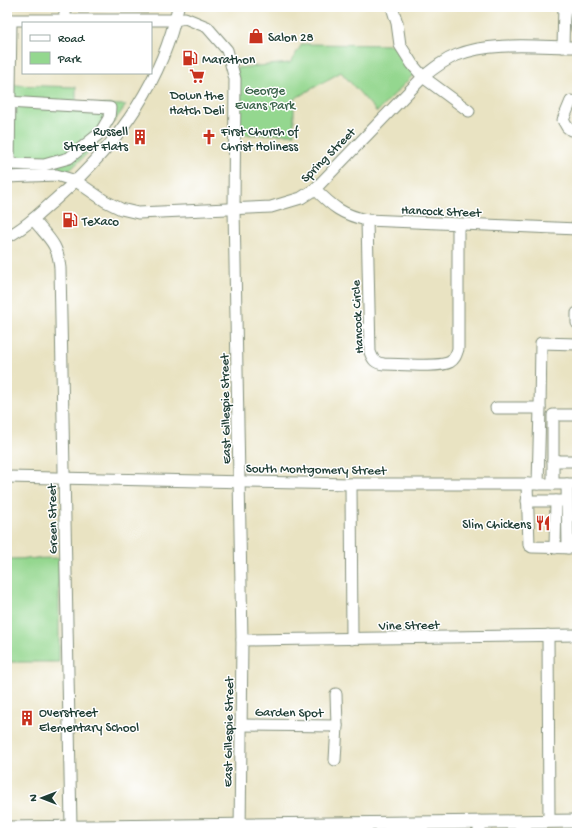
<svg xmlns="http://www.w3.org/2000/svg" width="584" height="840" font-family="'Gochi Hand',sans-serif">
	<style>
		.green { fill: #94d78f; stroke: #5a8a62 }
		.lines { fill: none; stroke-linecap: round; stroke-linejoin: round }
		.minor-casing { stroke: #84907b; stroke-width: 13 }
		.major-casing { stroke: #84907b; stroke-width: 15 }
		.minor { stroke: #fff; stroke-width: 11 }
		.major { stroke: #fff; stroke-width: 13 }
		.labels { text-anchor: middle; stroke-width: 3; stroke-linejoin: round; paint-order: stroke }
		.poi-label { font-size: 13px; fill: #1f3d34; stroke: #fff; text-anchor: start }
		.park-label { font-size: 13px; fill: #3c644b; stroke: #fff }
		.street-label { font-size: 13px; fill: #1f3d34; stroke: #fff }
	</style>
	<rect width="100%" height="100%" fill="#fff"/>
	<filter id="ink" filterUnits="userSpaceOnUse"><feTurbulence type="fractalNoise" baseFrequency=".025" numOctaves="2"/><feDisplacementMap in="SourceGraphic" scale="8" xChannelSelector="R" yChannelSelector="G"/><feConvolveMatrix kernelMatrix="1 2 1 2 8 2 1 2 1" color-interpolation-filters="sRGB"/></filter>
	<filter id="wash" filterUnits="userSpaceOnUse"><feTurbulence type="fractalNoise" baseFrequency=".012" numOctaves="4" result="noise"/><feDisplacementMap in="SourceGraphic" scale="16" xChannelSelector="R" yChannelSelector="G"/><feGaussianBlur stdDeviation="0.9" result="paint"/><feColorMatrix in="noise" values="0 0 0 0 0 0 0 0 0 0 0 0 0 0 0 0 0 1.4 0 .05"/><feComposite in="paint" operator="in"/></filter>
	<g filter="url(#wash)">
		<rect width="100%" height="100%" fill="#e9e3c2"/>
		<g class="green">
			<path d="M7,22L13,85L76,87V104L126,105L102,139L68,172L7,173Z"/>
			<path d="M302,44L400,45L418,70L377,112L341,72L294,99V134L235,135L237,68L290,63Z"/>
			<path d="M59,558V662H7V559Z"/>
		</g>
	</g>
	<g filter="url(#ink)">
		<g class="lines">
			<g class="minor-casing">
				<g id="minor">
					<path d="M65,7V19"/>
					<path d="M392,7L397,23L400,45L412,64L423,77L469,111"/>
					<path d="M574,7L577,29"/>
					<path d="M7,20H175L185,18L207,27L227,50L235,79L234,209L242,640L240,833"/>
					<path d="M563,47L564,7"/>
					<path d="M571,101L563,120L567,127L571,130"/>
					<path d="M7,102L110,108L109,118L100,133L69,158L44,165L7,164"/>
					<path d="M9,163L11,20"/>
					<path d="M7,177L56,175L76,181L105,201L121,209L138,213L271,207L301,198L315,189L423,77C434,68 444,60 457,55C492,41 540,47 577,47"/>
					<path d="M315,189C332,206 342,215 367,220L577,229"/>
					<path d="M33,219C48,238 58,243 60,268L71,826"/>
					<path d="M367,220L370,352C373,360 375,363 384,364C398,364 439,368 450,362C455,359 456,355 458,349V225"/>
					<path d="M7,237C26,227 41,212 57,198C115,147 162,84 178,7"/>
					<path d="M577,313V323"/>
					<path d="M496,408H540L538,484"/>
					<path d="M540,408L541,343L577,344"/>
					<path d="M553,461H577"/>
					<path d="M7,477L351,484H577"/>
					<path d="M351,484L352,639"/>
					<path d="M527,484L529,545L532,547L577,548"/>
					<path d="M553,484V415H577"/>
					<path d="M567,484L568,548"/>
					<path d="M527,501H563"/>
					<path d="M555,548L556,501"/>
					<path d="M548,635L549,821"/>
					<path d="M242,640L577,635"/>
					<path d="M241,725L337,726"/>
					<path d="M335,760L337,726L336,694"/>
					<path d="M479,821V833"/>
					<path d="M577,833V829"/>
				</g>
			</g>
			<g class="major-casing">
				<path id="major" d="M7,828L577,821"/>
			</g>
			<use href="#minor" class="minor"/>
			<use href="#major" class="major"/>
		</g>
	</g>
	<defs>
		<g id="shop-bare" transform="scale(1.2)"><path d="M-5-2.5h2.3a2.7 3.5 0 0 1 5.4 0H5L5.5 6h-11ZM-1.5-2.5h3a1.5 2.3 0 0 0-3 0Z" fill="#c8321e" stroke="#fff" stroke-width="2.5" paint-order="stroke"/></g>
		<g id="fuel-bare" transform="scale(1.2)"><path d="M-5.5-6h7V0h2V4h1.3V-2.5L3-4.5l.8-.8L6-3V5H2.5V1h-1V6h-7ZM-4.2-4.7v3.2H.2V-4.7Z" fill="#c8321e" stroke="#fff" stroke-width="2.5" paint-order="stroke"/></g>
		<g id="supermarket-bare" transform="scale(1.2)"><path d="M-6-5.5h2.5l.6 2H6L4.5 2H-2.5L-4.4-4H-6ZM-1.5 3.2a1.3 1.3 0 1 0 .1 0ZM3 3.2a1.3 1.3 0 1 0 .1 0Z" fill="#c8321e" stroke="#fff" stroke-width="2.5" paint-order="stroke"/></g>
		<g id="building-bare" transform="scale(1.2)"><path d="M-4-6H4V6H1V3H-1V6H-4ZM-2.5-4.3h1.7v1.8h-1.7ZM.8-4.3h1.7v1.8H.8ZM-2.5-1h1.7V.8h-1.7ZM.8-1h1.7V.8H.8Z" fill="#c8321e" stroke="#fff" stroke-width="2.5" paint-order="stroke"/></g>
		<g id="church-bare" transform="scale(1.2)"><path d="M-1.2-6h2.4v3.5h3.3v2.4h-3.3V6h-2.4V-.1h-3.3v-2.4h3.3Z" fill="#c8321e" stroke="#fff" stroke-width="2.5" paint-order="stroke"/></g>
		<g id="restaurant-bare" transform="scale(1.2)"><path d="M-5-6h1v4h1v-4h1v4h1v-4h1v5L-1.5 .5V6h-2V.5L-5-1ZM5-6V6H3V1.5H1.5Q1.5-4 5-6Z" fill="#c8321e" stroke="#fff" stroke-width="2.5" paint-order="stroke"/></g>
	</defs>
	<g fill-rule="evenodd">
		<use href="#shop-bare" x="256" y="36"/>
		<use href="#fuel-bare" x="190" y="58"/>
		<use href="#supermarket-bare" x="197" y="76"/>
		<use href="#building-bare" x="140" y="137"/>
		<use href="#church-bare" x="209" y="137"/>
		<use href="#fuel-bare" x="70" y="220"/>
		<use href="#restaurant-bare" x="543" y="523"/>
		<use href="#building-bare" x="27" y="718"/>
	</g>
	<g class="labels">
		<g class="poi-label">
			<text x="268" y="41">Salon 28</text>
			<text x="202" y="63">Marathon</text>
			<text x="197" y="99" text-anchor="middle">Down the<tspan x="197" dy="15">Hatch Deli</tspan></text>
			<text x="128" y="135" text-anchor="end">Russell<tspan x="128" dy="15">Street Flats</tspan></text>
			<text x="221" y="135">First Church of<tspan x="221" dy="15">Christ Holiness</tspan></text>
			<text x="82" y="225">Texaco</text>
			<text x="531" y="528" text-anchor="end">Slim Chickens</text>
			<text x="39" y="716">Overstreet<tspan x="39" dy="15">Elementary School</tspan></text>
		</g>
		<g class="park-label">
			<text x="265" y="94">George<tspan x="265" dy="15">Evans Park</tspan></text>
		</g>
		<g class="street-label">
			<text transform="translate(327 154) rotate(-45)" y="5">Spring Street</text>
			<text transform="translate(441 210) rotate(2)" y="5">Hancock Street</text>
			<text transform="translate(356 317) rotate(-93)" y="5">Hancock Circle</text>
			<text transform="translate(224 409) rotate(-91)" y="5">East Gillespie Street</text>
			<text transform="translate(316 468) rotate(1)" y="5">South Montgomery Street</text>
			<text transform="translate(51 519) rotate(-91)" y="5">Green Street</text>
			<text transform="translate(409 624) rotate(-1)" y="5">Vine Street</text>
			<text transform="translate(289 711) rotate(1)" y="5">Garden Spot</text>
			<text transform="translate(227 732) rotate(-89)" y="5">East Gillespie Street</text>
		</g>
	</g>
	<rect width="584" height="840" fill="none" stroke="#fff" stroke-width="24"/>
	<rect x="22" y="22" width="130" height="52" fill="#ffffff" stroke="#a5b1ae"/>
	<rect x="30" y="35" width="20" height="6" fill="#ffffff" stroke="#a5b1ae"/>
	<text x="58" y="42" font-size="12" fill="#1f3d34">Road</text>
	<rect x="30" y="52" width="20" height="12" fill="#94d78f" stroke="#a5b1ae"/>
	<text x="58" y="62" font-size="12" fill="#1f3d34">Park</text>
	<g transform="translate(42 798) rotate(270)" stroke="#ffffff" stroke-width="3" paint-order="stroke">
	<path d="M0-3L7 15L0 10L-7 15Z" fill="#1f3d34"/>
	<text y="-6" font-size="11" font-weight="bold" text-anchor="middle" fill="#1f3d34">N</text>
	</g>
</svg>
